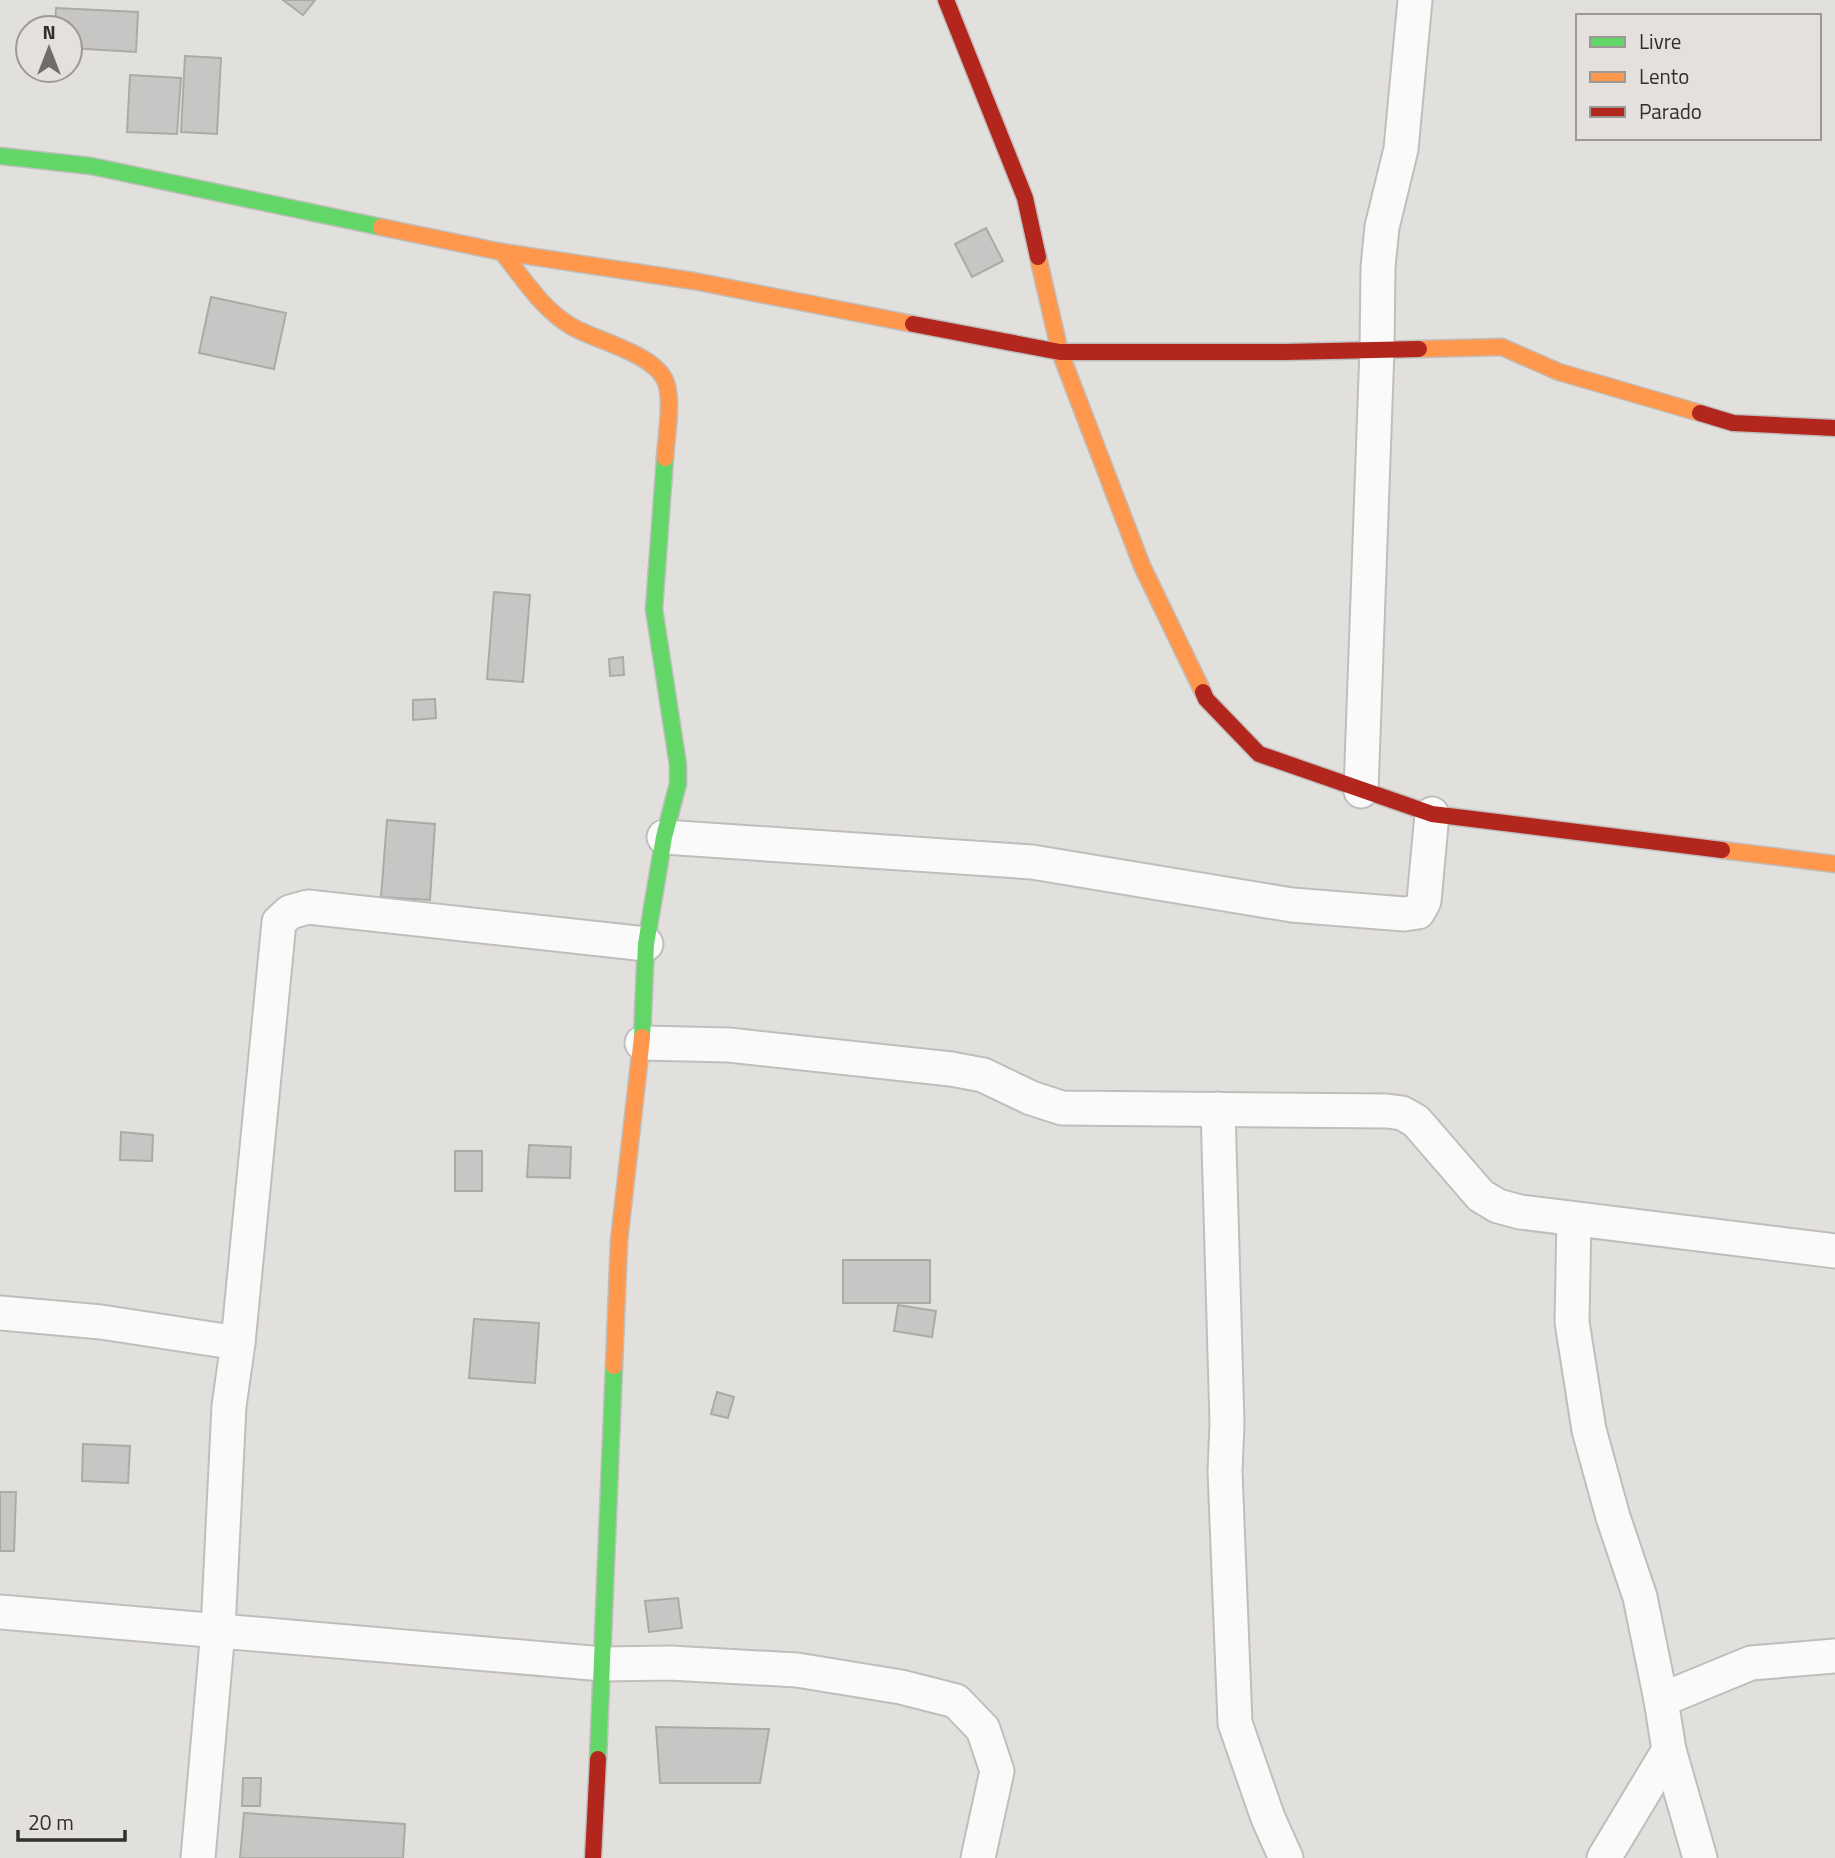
<svg xmlns="http://www.w3.org/2000/svg" width="1835" height="1858" font-family="'Titillium Web',sans-serif">
	<style>
		.building { fill: #c7c6c4; stroke: #abaaa7; stroke-width: 2 }
		.lines { fill: none; stroke-linecap: round; stroke-linejoin: round }
		.street-casing { stroke: #c0bebc; stroke-width: 37 }
		.fast-casing { stroke: #c0bebc; stroke-width: 19 }
		.slow-casing { stroke: #c0bebc; stroke-width: 19 }
		.jam-casing { stroke: #c0bebc; stroke-width: 19 }
		.street { stroke: #fbfafa; stroke-width: 33 }
		.fast { stroke: #63d668; stroke-width: 16 }
		.slow { stroke: #ff974d; stroke-width: 16 }
		.jam { stroke: #b3261e; stroke-width: 16 }
	</style>
	<rect width="100%" height="100%" fill="#e2e0dd"/>
	<g class="building">
		<path d="M283,0H315L303,15Z"/>
		<path d="M56,8L138,12L136,52L70,48V28H55Z"/>
		<path d="M185,56L221,58L217,134L181,132Z"/>
		<path d="M130,75L181,78L177,134L127,132Z"/>
		<path d="M986,228L1003,261L972,277L955,244Z"/>
		<path d="M211,297L286,313L274,369L199,353Z"/>
		<path d="M494,592L530,595L523,682L487,679Z"/>
		<path d="M623,657L624,675L610,676L609,659Z"/>
		<path d="M435,699L436,718L413,720V700Z"/>
		<path d="M387,820L435,824L430,900L381,897Z"/>
		<path d="M121,1132L153,1135L152,1161L120,1160Z"/>
		<path d="M529,1145L571,1147L570,1178L527,1177Z"/>
		<rect x="455" y="1151" width="27" height="40"/>
		<rect x="843" y="1260" width="87" height="43"/>
		<path d="M898,1305L936,1311L932,1337L894,1331Z"/>
		<path d="M474,1319L539,1323L535,1383L469,1378Z"/>
		<path d="M717,1392L734,1397L728,1418L711,1414Z"/>
		<path d="M83,1444L130,1446L128,1483L82,1481Z"/>
		<path d="M0,1492H16L14,1551H0Z"/>
		<path d="M678,1598L682,1628L649,1632L645,1601Z"/>
		<path d="M656,1727L769,1729L760,1783H660Z"/>
		<path d="M243,1778H261L260,1806H242Z"/>
		<path d="M244,1813L405,1824L403,1858H240Z"/>
	</g>
	<g class="lines">
		<g class="street-casing">
			<g id="street">
				<path d="M1361,791L1377,349L1378,267L1382,227L1401,149L1415,0"/>
				<path d="M664,837L1032,862L1292,905L1404,914L1418,912L1424,901L1432,814"/>
				<path d="M642,1043L729,1045L951,1069L983,1075L1031,1098L1062,1108L1387,1111L1402,1113L1416,1121L1481,1196L1498,1206L1520,1212L1835,1251"/>
				<path d="M1218,1109L1227,1424L1225,1471L1235,1723L1268,1818L1286,1858"/>
				<path d="M1574,1219L1572,1322L1589,1430L1613,1517L1640,1597L1661,1700L1669,1750L1700,1858"/>
				<path d="M0,1313L101,1322L238,1343L229,1406L218,1630L198,1858"/>
				<path d="M238,1343L279,922L290,912L308,907L646,944"/>
				<path d="M0,1612L603,1664L670,1663L797,1670L901,1687L956,1701L983,1729L997,1771L978,1858"/>
				<path d="M1661,1700L1751,1663L1835,1656"/>
				<path d="M1604,1858L1669,1750"/>
			</g>
		</g>
		<g class="fast-casing">
			<g id="fast">
				<path d="M0,156L91,166L381,227"/>
				<path d="M642,1037L646,944L664,837L678,784V765L654,609L665,458"/>
				<path d="M598,1759L614,1366"/>
			</g>
		</g>
		<g class="slow-casing">
			<g id="slow">
				<path d="M381,227L502,252L694,281L913,324"/>
				<path d="M502,252C523,278 542,309 571,326C596,341 649,352 664,378C674,396 666,437 665,458"/>
				<path d="M1038,257L1060,352L1142,566L1203,692"/>
				<path d="M1419,349L1502,347L1559,372L1700,413"/>
				<path d="M1722,850L1835,864"/>
				<path d="M614,1366L619,1241L642,1037"/>
			</g>
		</g>
		<g class="jam-casing">
			<g id="jam">
				<path d="M946,0L1025,198L1038,257"/>
				<path d="M913,324L1060,352H1285L1419,349"/>
				<path d="M1700,413L1733,423L1835,428"/>
				<path d="M1203,692L1206,699L1259,754L1432,814L1722,850"/>
				<path d="M593,1858L598,1759"/>
			</g>
		</g>
		<use href="#street" class="street"/>
		<use href="#fast" class="fast"/>
		<use href="#slow" class="slow"/>
		<use href="#jam" class="jam"/>
	</g>
	<rect x="1576" y="14" width="245" height="126" fill="#e4e0db" stroke="#9c9995" stroke-width="2"/>
	<rect x="1590" y="37" width="35" height="10" fill="#63d668" stroke="#9c9995" stroke-width="2"/>
	<text x="1639" y="49" font-size="21" fill="#302f2d">Livre</text>
	<rect x="1590" y="72" width="35" height="10" fill="#ff974d" stroke="#9c9995" stroke-width="2"/>
	<text x="1639" y="84" font-size="21" fill="#302f2d">Lento</text>
	<rect x="1590" y="107" width="35" height="10" fill="#b3261e" stroke="#9c9995" stroke-width="2"/>
	<text x="1639" y="119" font-size="21" fill="#302f2d">Parado</text>
	<g transform="translate(49 49)"><circle r="33" fill="#e4e0db" stroke="#9c9995" stroke-width="2"/>
	<path d="M0-5L12 26L0 18L-12 26Z" fill="#6e6d6b"/>
	<text y="-10" font-size="19" font-weight="bold" text-anchor="middle" fill="#302f2d">N</text>
	</g>
	<path d="M18 1830v10h107v-10" fill="none" stroke="#302f2d" stroke-width="3.5"/>
	<text x="28" y="1830" font-size="21" fill="#302f2d" stroke="#e4e0db" stroke-width="5" paint-order="stroke">20 m</text>
</svg>
